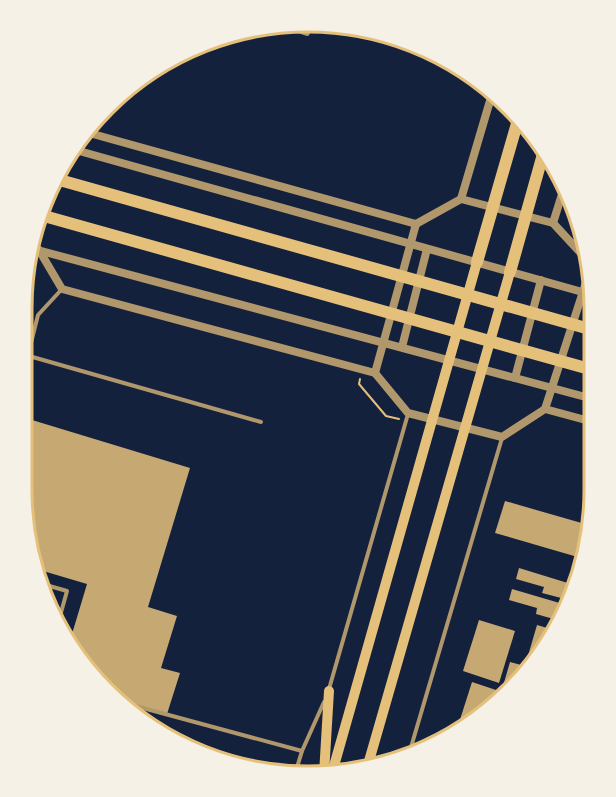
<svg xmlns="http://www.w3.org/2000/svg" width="616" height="797" font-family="'Fira Sans',sans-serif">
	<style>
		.building { fill: #c6a872 }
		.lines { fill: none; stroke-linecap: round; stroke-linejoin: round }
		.path { stroke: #e5c07b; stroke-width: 2 }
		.service { stroke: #b1986c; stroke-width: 4 }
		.minor { stroke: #b1986c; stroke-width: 6 }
		.tertiary { stroke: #b1986c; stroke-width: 8 }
		.primary { stroke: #e5c07b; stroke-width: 10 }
		.trunk { stroke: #e5c07b; stroke-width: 12 }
		.rim { fill: none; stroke: #e5c07b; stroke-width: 3 }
	</style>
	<rect width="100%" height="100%" fill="#14213d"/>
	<g class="building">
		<path d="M322,27H350L347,34Z"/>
		<path d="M32,420L190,468L148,607L177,616L161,668L180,673L167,714L111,697L105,692L69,644L87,584L33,568L27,438Z"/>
		<path d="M505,501L592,526L581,558L495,533Z"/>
		<path d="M519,568L571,584L565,599L542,593L544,587L516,579Z"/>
		<path d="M512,589L563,604L557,620L536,614L537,608L509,600Z"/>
		<path d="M479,620L515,631L499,683L463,671Z"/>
		<path d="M537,625L554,630L547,648L508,687L503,686L510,662L525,666Z"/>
		<path d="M472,682L499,691L497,698L461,731L457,729Z"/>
	</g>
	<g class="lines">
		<path class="path" d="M360,379L359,384L386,416L399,419"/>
		<g class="service">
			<path d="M29,356L261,422"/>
			<path d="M24,371L38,315L62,289"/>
			<path d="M39,583L67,591L57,627"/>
			<path d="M329,689L408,414"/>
			<path d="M117,701L302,751"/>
			<path d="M409,754L502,438"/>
			<path d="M295,774L302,751L324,702"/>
		</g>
		<g class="minor">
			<path d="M287,26L307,33"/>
			<path d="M180,744L207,752V755"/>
		</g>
		<g class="tertiary">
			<path d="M82,131L416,224L461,199L553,223L590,263"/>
			<path d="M72,149L593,295"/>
			<path d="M461,199L492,94"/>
			<path d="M553,223L563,191"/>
			<path d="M30,248L593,399"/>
			<path d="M39,250L62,289L375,373L408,413L502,437L545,409L593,422"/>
			<path d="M402,347L427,249"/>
			<path d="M375,373L416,224"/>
			<path d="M515,378L541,280"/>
			<path d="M545,409L591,267"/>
		</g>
		<g class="primary">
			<path d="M367,768L510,272"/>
			<path d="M332,773L477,262"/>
			<path d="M324,774L329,691"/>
		</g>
		<g class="trunk">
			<path d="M56,179L593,330"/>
			<path d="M37,214L593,370"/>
			<path d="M477,262L518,120"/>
			<path d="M510,272L545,147"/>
		</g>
	</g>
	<path d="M0 0H616V797H0ZM308 32H308A276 276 0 0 1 584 308V490A276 276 0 0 1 308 766H308A276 276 0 0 1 32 490V308A276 276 0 0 1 308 32Z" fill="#f6f1e7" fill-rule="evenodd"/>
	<path class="rim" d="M308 32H308A276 276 0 0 1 584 308V490A276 276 0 0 1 308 766H308A276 276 0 0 1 32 490V308A276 276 0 0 1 308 32Z"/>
</svg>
